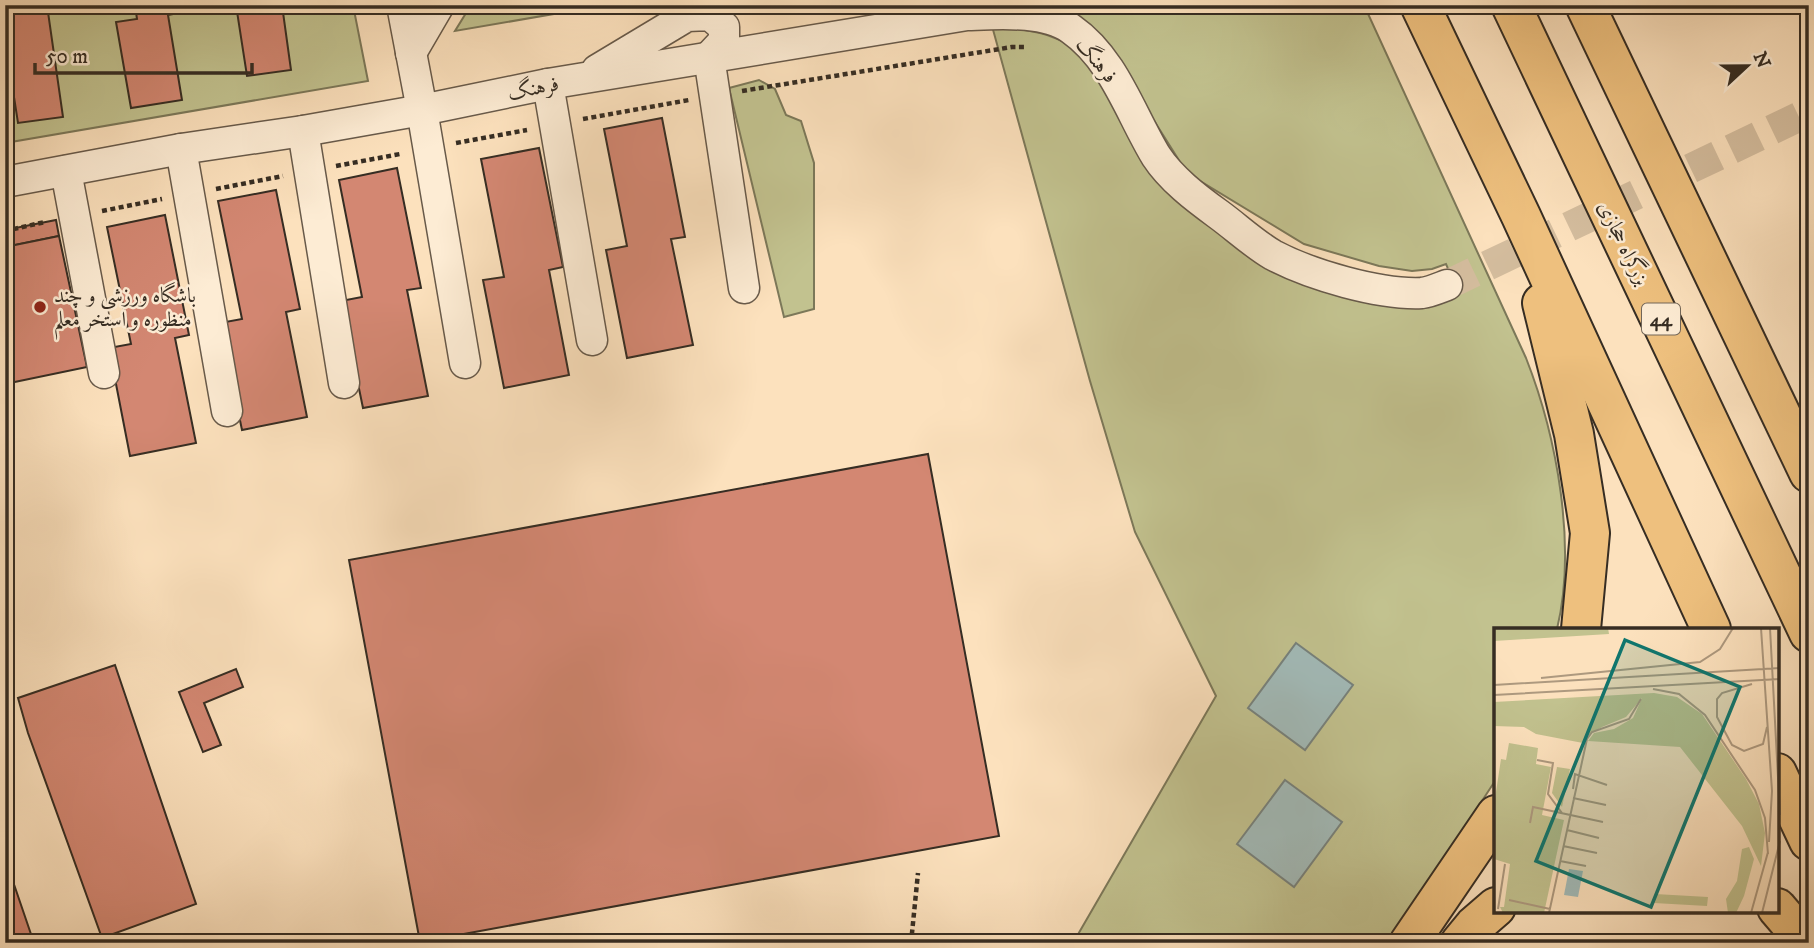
<svg xmlns="http://www.w3.org/2000/svg" width="1814" height="948" font-family="'IM FELL DW Pica',Amiri,serif">
	<style>
		.green { fill: #c2c28f; stroke: #7c7859; stroke-width: 2 }
		.water { fill: #a2bbb9; stroke: #77827d; stroke-width: 2 }
		.building { fill: #d38772; stroke: #362d23; stroke-width: 2 }
		.lines { fill: none; stroke-linecap: round; stroke-linejoin: round }
		.minor-tunnel { stroke: #d4bd9e; stroke-width: 30; stroke-dasharray: 30 15; stroke-linecap: butt }
		.minor-casing { stroke: #685a4a; stroke-width: 33 }
		.highway-casing { stroke: #362d23; stroke-width: 42 }
		.path { stroke: #362d23; stroke-width: 4.5; stroke-dasharray: 5 3.5; stroke-linecap: butt }
		.minor { stroke: #fdecd4; stroke-width: 30 }
		.highway { stroke: #eec07e; stroke-width: 38 }
		.rail { stroke: #362d23; stroke-width: 5; stroke-dasharray: 12 12; stroke-linecap: butt }
		.poi-dot { fill: #8f2418; stroke: #fdecd4; stroke-width: 2.5 }
		.labels { text-anchor: middle; stroke-width: 5; stroke-linejoin: round; paint-order: stroke }
		.shield { fill: #fdecd4; stroke: #726658; stroke-width: 2 }
		.shield-label { font-size: 19px; font-weight: bold; fill: #362d23 }
		.street-label { font-size: 21px; fill: #362d23; stroke: #fdecd4 }
		.poi-label { font-size: 21px; fill: #362d23; stroke: #fdecd4; text-anchor: start }
		.inset-road { fill: none; stroke: #ad997f; stroke-width: 2 }
		.view { fill: #0f766e; fill-opacity: 0.15; stroke: #0f766e; stroke-width: 3.5 }
		.inset-edge { fill: none; stroke: #362d23; stroke-width: 3.5 }
	</style>
	<rect width="100%" height="100%" fill="#fce1bd"/>
	<filter id="stains"><feTurbulence type="fractalNoise" baseFrequency=".00286" numOctaves="4"/><feColorMatrix values="0 0 0 0 .2 0 0 0 0 .09 0 0 0 0 .02 0 0 0 .5 -.17"/></filter>
	<radialGradient id="worn" r=".72"><stop offset=".6" stop-color="#630" stop-opacity="0"/><stop offset="1" stop-color="#630" stop-opacity=".3"/></radialGradient>
	<g class="green">
		<path d="M5,5H353L368,81L5,143Z"/>
		<path d="M471,5H606L455,31Z"/>
		<path d="M1036,5H1364L1526,358C1557,437 1577,546 1557,629H1496L1495,781L1389,943H1073L1216,696L1135,532L1090,381L992,26C1028,30 1063,32 1088,62C1095,70 1100,81 1106,90L1289,277L1458,291L1446,264L1432,269L1412,271L1379,266L1304,244L1187,173L1134,89Z"/>
		<path d="M759,80L775,89L786,115L801,121L814,163V309L784,317L729,88Z"/>
	</g>
	<g class="water">
		<path d="M1296,643L1353,685L1305,750L1248,708Z"/>
		<path d="M1285,780L1342,822L1294,887L1237,844Z"/>
	</g>
	<g class="building">
		<path d="M5,5H47L63,117L18,123L5,39Z"/>
		<path d="M135,5H183L184,12L168,15L182,100L131,108L116,22L137,19Z"/>
		<path d="M236,5H282L291,70L247,76Z"/>
		<path d="M662,118L685,237L671,239L693,345L627,358L606,250L627,246L604,129Z"/>
		<path d="M539,148L563,267L549,270L569,375L504,388L483,280L504,277L481,159Z"/>
		<path d="M397,168L421,288L407,290L428,396L363,408L341,301L362,297L339,180Z"/>
		<path d="M276,190L300,309L286,312L307,417L242,430L220,323L242,319L218,201Z"/>
		<path d="M165,215L189,335L175,338L196,443L130,456L109,348L131,344L107,227Z"/>
		<path d="M56,220L59,236L5,247V230Z"/>
		<path d="M59,236L87,367L5,384V247Z"/>
		<path d="M928,454L999,836L420,942L349,560Z"/>
		<path d="M115,665L196,904L102,938L28,733L18,698Z"/>
		<path d="M236,669L243,687L204,703L221,745L203,752L179,692Z"/>
		<path d="M5,858L34,943H5Z"/>
	</g>
	<g class="lines">
		<path class="minor-tunnel" d="M1447,285L1809,112"/>
		<g class="minor-casing">
			<g id="minor">
				<path d="M402,5L422,110L465,363"/>
				<path d="M411,53L439,5"/>
				<path d="M597,70L687,16L710,15L724,27V41L709,57L744,288"/>
				<path d="M548,84L592,340"/>
				<path d="M303,131L344,383"/>
				<path d="M181,149L227,411"/>
				<path d="M66,171L104,373"/>
				<path d="M5,182L181,149L303,131L422,110L548,84L967,15C998,14 1045,10 1071,29C1114,59 1130,113 1156,156C1171,179 1196,198 1218,214C1236,227 1254,244 1273,255C1311,275 1379,295 1422,293C1430,292 1439,288 1447,285"/>
			</g>
		</g>
		<g class="highway-casing">
			<g id="highway">
				<path d="M1420,5L1521,216L1711,629"/>
				<path d="M1511,5L1809,633"/>
				<path d="M1585,5L1809,473"/>
				<path d="M1542,303L1574,434L1590,533L1581,629"/>
				<path d="M1777,773L1809,841"/>
				<path d="M1777,908L1807,943"/>
				<path d="M1409,943L1496,815"/>
				<path d="M1460,943L1474,926L1496,907"/>
			</g>
		</g>
		<g class="path">
			<path d="M742,91L1012,47H1027"/>
			<path d="M583,119L689,100"/>
			<path d="M456,143L527,130"/>
			<path d="M336,166L400,154"/>
			<path d="M216,189L283,176"/>
			<path d="M102,211L162,199"/>
			<path d="M5,231L45,222"/>
			<path d="M911,943L918,873"/>
		</g>
		<use href="#minor" class="minor"/>
		<use href="#highway" class="highway"/>
		<path class="rail" d="M1808,5L1809,7"/>
	</g>
	<circle class="poi-dot" cx="40" cy="307" r="7"/>
	<g class="labels">
		<rect class="shield" x="1642" y="303.5" width="38" height="31" rx="5"/>
		<g class="shield-label">
			<text x="1661" y="326">44</text>
		</g>
		<g class="street-label">
			<text transform="translate(1097 60) rotate(51)" y="7">فرهنگ</text>
			<text transform="translate(533 88) rotate(-11)" y="7">فرهنگ</text>
			<text transform="translate(1624 243) rotate(64)" y="7">بزرگراه حجازی</text>
		</g>
		<g class="poi-label">
			<text x="54" y="302">باشگاه ورزشی و چند<tspan x="54" dy="24">منظوره و استخر معلم</tspan></text>
		</g>
	</g>
	<g transform="translate(1494 628)">
		<rect width="285" height="285" fill="#fce1bd"/>
		<path d="M0,0H114L115,6L0,13ZM160,65L183,69L208,86L252,151L265,176L271,205L267,238L248,198L186,119L94,113L100,105L120,101L139,90L148,70L132,89L108,99L92,109L89,115L42,106L30,99L0,98V74ZM15,115L44,120L42,136L57,139L48,187L70,192L50,285H9L6,279H10L16,236L0,231V177L7,131L12,132ZM63,139L76,141L68,179L58,165ZM255,219L260,231L250,268L242,285H234L232,271L243,253L248,221ZM161,266L214,269L213,278L160,275Z" fill="#c2c28f"/>
		<path d="M75,241L89,243L84,269L70,267Z" fill="#a2bbb9"/>
		<path class="inset-road" d="M267,0L278,163L275,214M276,0L286,187M47,50L206,34L226,21L239,0M258,56L228,65L223,71V89L238,117L250,123L269,116L273,99M0,57L286,40M159,61L185,66L211,87L261,162L271,190L274,226M0,67L286,51M43,132L59,135L54,166L68,185M79,161L81,146L113,157M79,170L112,177M36,195L39,179L109,194M73,202L105,210M69,218L103,225M66,233L92,238M15,272L56,281M4,281L11,236M55,285L93,111L98,104L135,91L147,71M257,285L274,224M268,285L286,213"/>
		<path class="view" d="M131,12L246,59L157,279L42,233Z"/>
		<rect width="285" height="285" class="inset-edge"/>
	</g>
	<rect width="1814" height="948" fill="none" stroke="#fce1bd" stroke-width="28"/>
	<rect x="7" y="7" width="1800" height="934" fill="none" stroke="#362d23" stroke-width="3.5"/>
	<rect x="14" y="14" width="1786" height="920" fill="none" stroke="#362d23" stroke-width="2"/>
	<g transform="translate(1747 66) rotate(68)" stroke="#fdecd4" stroke-width="5" paint-order="stroke">
	<path d="M0-5L12 26L0 18L-12 26Z" fill="#362d23"/>
	<text y="-10" font-size="19" font-weight="bold" text-anchor="middle" fill="#362d23">N</text>
	</g>
	<path d="M35 63v10h217v-10" fill="none" stroke="#362d23" stroke-width="3.5"/>
	<text x="46" y="63" font-size="21" fill="#362d23" stroke="#fdecd4" stroke-width="5" paint-order="stroke">50 m</text>
	<rect width="100%" height="100%" filter="url(#stains)"/>
	<rect width="100%" height="100%" fill="url(#worn)"/>
</svg>
